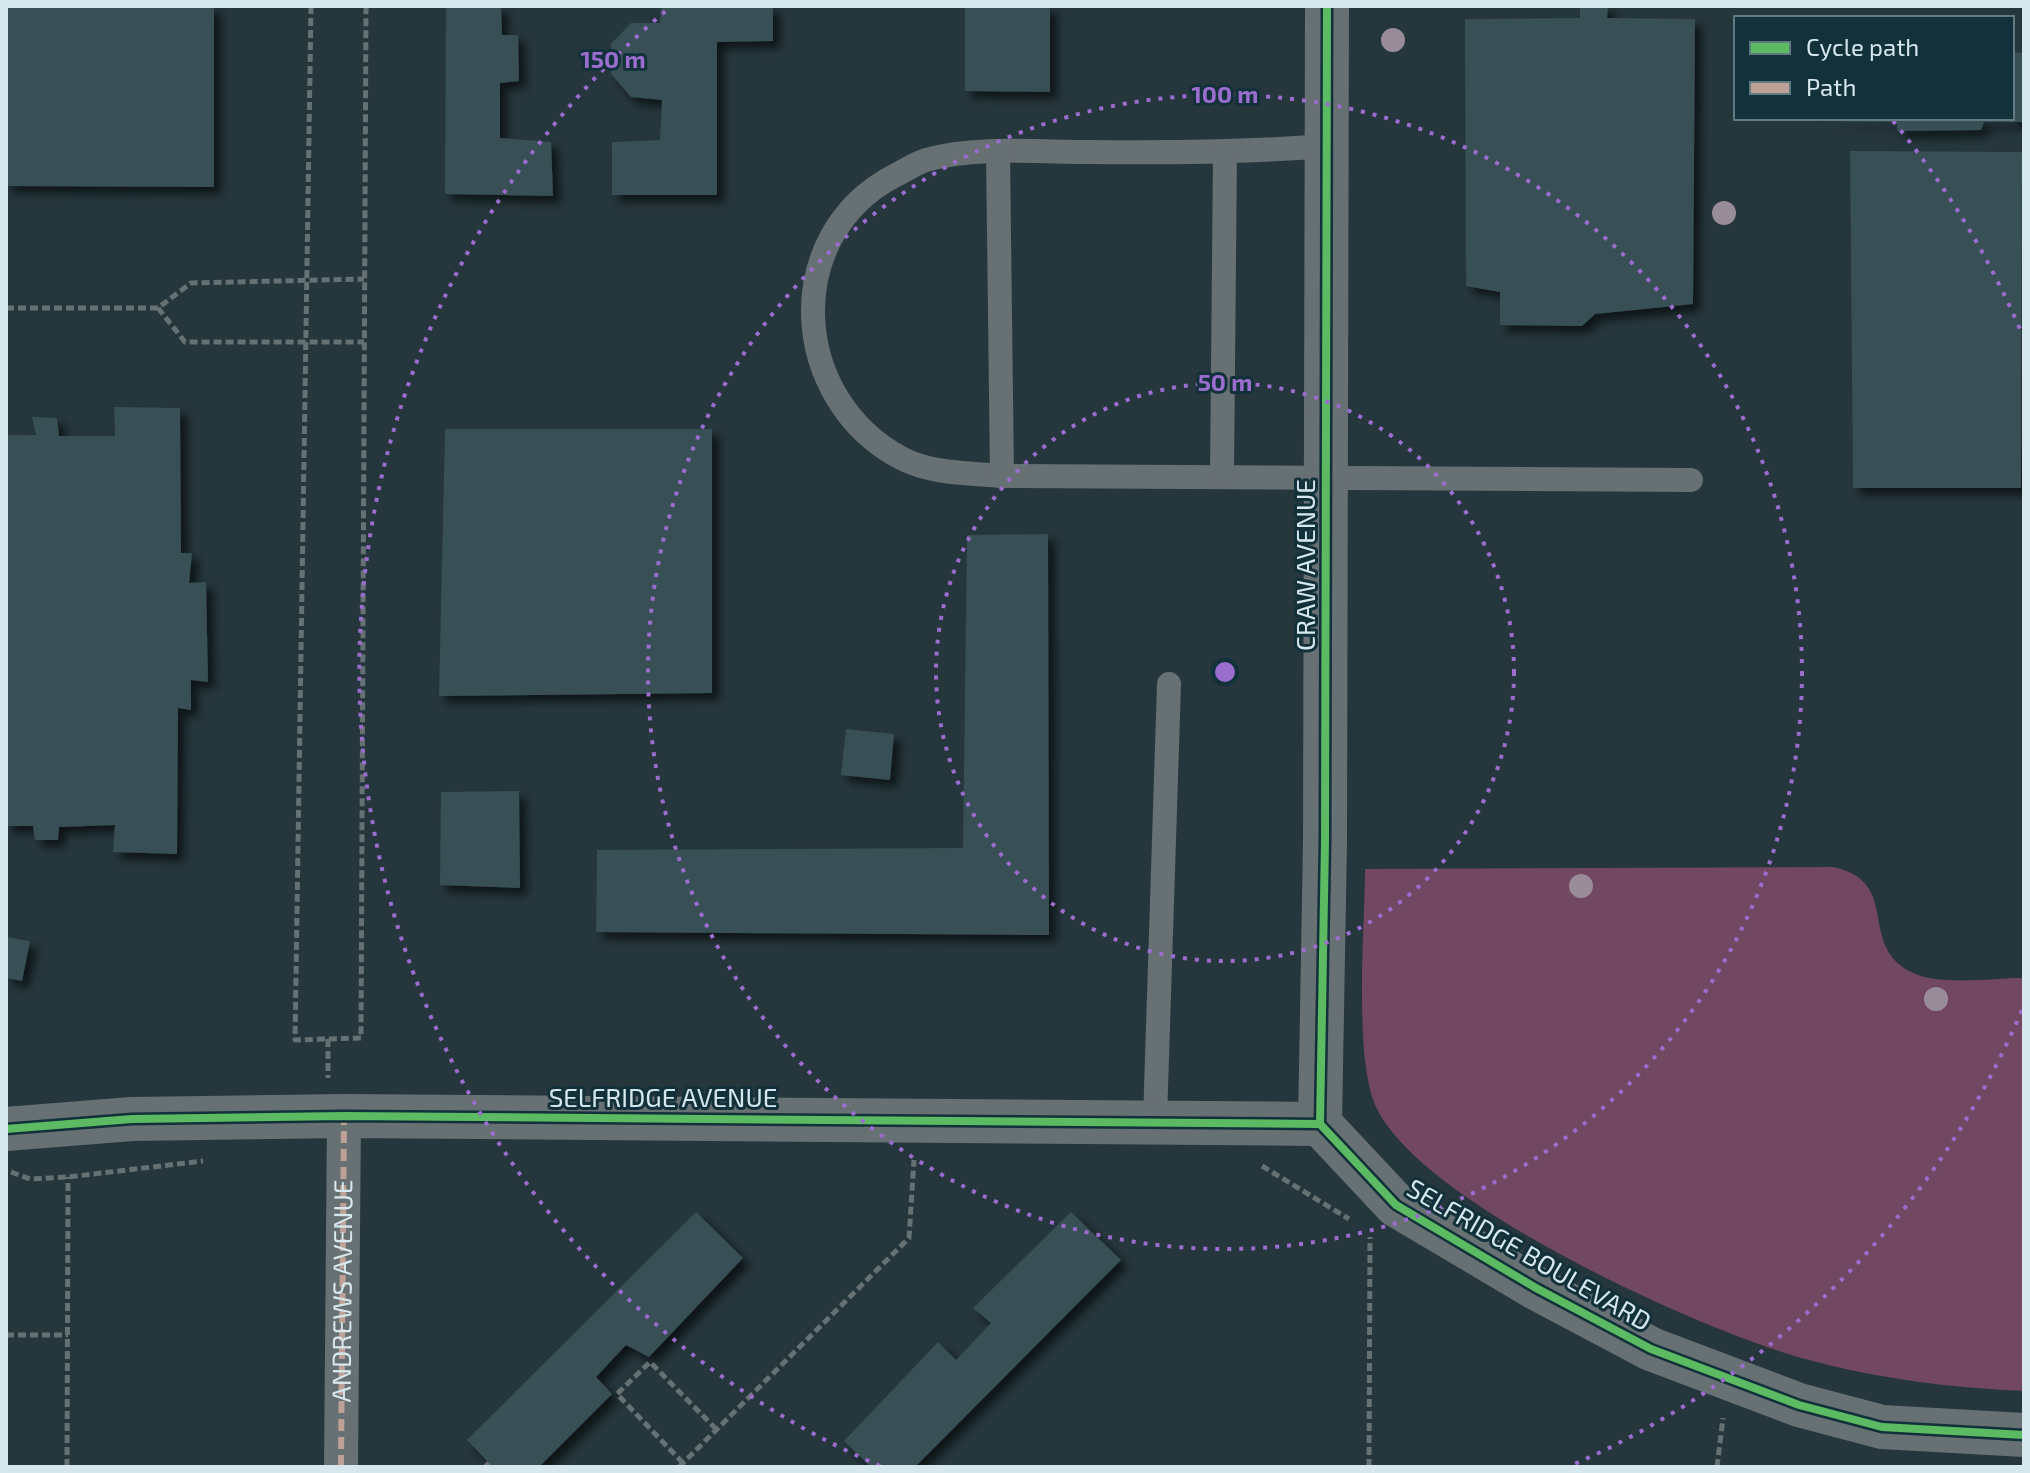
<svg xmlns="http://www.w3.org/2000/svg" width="2030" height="1473" font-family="'Exo 2',sans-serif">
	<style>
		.green { fill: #724761 }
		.building { fill: #384f55; filter: url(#shadow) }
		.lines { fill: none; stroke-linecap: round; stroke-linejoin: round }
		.path { stroke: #667173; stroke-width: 5; stroke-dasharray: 8 4; stroke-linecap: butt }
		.service { stroke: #677073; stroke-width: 24 }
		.pedestrian { stroke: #677073; stroke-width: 34 }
		.minor { stroke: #677073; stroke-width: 44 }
		.quiet { stroke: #bda197; stroke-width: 6; stroke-dasharray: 12 6; stroke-linecap: butt }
		.cycleway-casing { stroke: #12313b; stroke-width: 13 }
		.cycleway { stroke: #5cba63; stroke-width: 8 }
		.tree { fill: #998c99 }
		.ring { fill: none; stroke: #9b6dcf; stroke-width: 4; stroke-dasharray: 4 8 }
		.labels { text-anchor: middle; stroke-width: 6; stroke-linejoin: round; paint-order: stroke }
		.street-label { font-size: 26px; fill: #d6e7ed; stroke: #12313b }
		.centre { fill: #9b6dcf; stroke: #12313b; stroke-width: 4 }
		.ring-label { font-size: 24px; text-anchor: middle; font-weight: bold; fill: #9b6dcf; stroke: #12313b; stroke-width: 6; stroke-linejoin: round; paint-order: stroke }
	</style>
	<defs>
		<filter id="shadow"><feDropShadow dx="7" dy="7" stdDeviation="4" flood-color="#0009"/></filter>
	</defs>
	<rect width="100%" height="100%" fill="#25363c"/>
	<path class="green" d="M1833,867C1905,882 1853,950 1918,975C1944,985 1995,978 2024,978V1391C1952,1388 1879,1379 1809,1360C1705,1333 1424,1205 1377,1109C1353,1061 1365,928 1365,869Z"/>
	<g class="building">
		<path d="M6,6H214V187L6,186Z"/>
		<path d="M446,6H501L502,35H518L519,81L500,83V138L551,142L553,196L445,194Z"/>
		<path d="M661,6H773V41L717,42V195H612V142L660,140L662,100L631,97L611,74V44L631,23H660Z"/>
		<path d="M965,6H1050V92L965,91Z"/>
		<path d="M1580,6H1608L1607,18L1695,19L1693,304L1595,314L1582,326L1500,325V292L1466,286L1465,19L1580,18Z"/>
		<path d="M2012,52L2024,53V122H1984L1981,130L1897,131V122L1820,121L2012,118Z"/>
		<path d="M1850,151L2022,152L2021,488H1853Z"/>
		<path d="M114,407L180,408L181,553H192L189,583L206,582L208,682L191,680V710L178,708L177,854L113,852L115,825L59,827L58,840H35L33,826H6V435H36L32,417L57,418L59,436H115Z"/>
		<path d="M445,429H712V693L439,696Z"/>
		<path d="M1048,534L1049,935L596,932L597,850L963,848L967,535Z"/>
		<path d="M846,729L894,734L890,780L841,775Z"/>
		<path d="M519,791L520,888L440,885L441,792Z"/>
		<path d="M6,937L30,941L22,981L6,978Z"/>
		<path d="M696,1212L743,1258L649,1357L626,1345L596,1377L612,1394L539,1467H493L467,1440Z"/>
		<path d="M1071,1212L1121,1260L915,1467H871L844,1441L938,1342L956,1360L991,1323L973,1308Z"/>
	</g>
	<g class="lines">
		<g class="path">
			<path d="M311,6L295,1040L361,1038L366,6"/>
			<path d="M6,308H158L191,283L364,279"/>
			<path d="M158,308L185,342H364"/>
			<path d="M328,1039V1078"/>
			<path d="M1262,1166L1349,1219"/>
			<path d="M11,1172L30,1179L68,1177L203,1161"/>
			<path d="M6,1335H68"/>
			<path d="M683,1463L617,1394L650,1362L717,1430"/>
			<path d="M67,1467L68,1177"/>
			<path d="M485,1467L489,1463"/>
			<path d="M679,1467L909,1238L914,1160"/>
			<path d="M1369,1467L1370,1237"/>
			<path d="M1717,1467L1723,1418"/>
		</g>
		<g class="service">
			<path d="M1327,146C1248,152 1170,153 1090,152C1040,152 975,146 926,160C916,163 904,171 894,176C780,236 790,399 901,458C931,474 969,473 1002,476L1691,480"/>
			<path d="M998,152L1002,476"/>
			<path d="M1222,475L1225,153"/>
			<path d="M1155,1120L1169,684"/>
		</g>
		<path class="pedestrian" d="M341,1467L344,1116"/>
		<g class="minor">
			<path d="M1320,1124L1325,842L1327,6"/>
			<path d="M1320,1124L1396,1205L1536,1288L1651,1349L1799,1405L1882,1427L2024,1435"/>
			<path d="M6,1129L132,1119L344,1116L1320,1124"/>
		</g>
		<path class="quiet" id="s1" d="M341,1467L344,1116"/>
		<g class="cycleway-casing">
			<g id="cycleway">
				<path d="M1320,1124L1325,842L1327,6"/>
				<path d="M1320,1124L1396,1205L1536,1288L1651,1349L1799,1405L1882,1427L2024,1435"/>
				<path d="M6,1129L132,1119L344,1116L1320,1124"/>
			</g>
		</g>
		<use href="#cycleway" class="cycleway"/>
	</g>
	<g class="tree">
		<circle cx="1393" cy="40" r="12"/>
		<circle cx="1724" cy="213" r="12"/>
		<circle cx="1581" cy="886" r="12"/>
		<circle cx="1936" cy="999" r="12"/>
	</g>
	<g class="ring">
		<circle cx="1225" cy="672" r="289"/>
		<circle cx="1225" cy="672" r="577"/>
		<path d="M2022 1010A866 866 0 0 1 1570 1466M880 1466A866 866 0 0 1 668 9M1893 121A866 866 0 0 1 2022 334"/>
	</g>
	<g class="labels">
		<g class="street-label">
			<text transform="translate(1306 565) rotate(-90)" y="9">CRAW AVENUE</text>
			<text x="663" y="1107">SELFRIDGE AVENUE</text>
			<text transform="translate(1529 1255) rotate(30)" y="9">SELFRIDGE BOULEVARD</text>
			<text dy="9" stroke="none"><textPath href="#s1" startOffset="176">ANDREWS AVENUE</textPath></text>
		</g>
	</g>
	<circle cx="1225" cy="672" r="12" class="centre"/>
	<g class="ring-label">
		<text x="613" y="68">150 m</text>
		<text x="1225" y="103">100 m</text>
		<text x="1225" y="391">50 m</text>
	</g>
	<rect width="2030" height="1473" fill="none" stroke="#d6e7ed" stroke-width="16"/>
	<rect x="1734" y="16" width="280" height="104" fill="#12313b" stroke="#607a82" stroke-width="2"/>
	<rect x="1750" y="42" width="40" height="12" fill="#5cba63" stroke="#607a82" stroke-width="2"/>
	<text x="1806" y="56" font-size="24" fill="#d6e7ed">Cycle path</text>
	<rect x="1750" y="82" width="40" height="12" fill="#bda197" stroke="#607a82" stroke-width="2"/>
	<text x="1806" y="96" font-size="24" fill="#d6e7ed">Path</text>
</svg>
